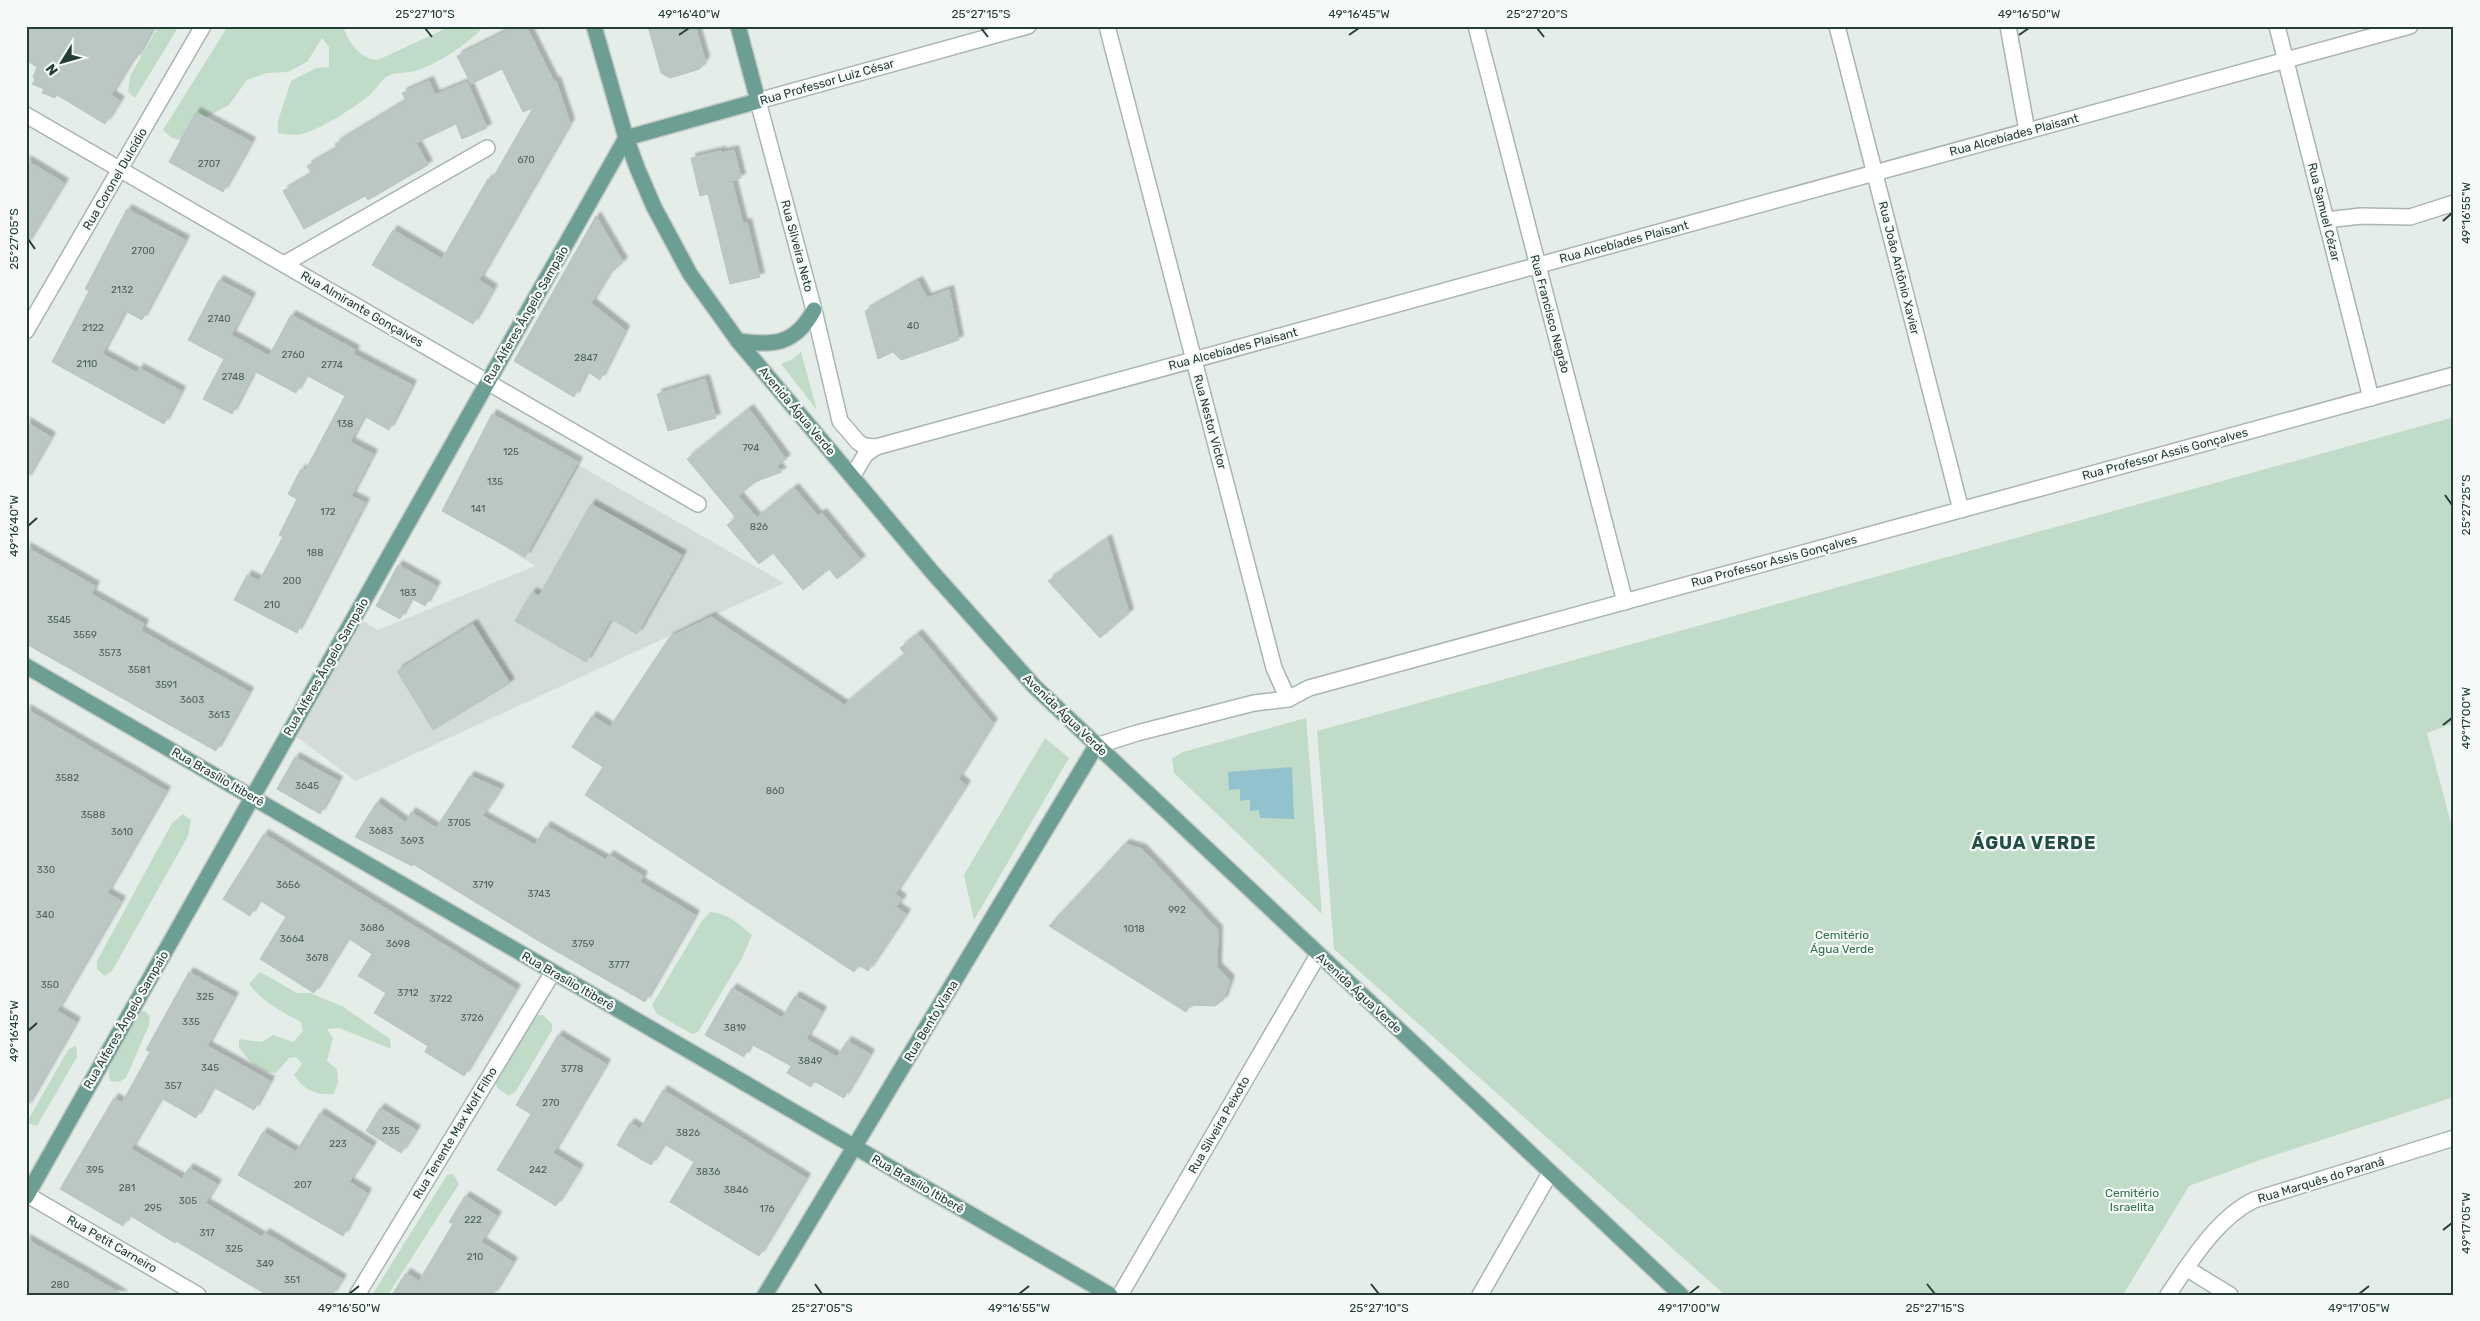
<svg xmlns="http://www.w3.org/2000/svg" width="2480" height="1321" font-family="Rubik,sans-serif">
	<style>
		.built { fill: #d3dcd8 }
		.green { fill: #c0dcc8; fill-rule: evenodd }
		.water { fill: #92c2cd }
		.building { fill: #bac7c2; stroke: #b7c6c0; filter: url(#shadow) }
		.lines { fill: none; stroke-linecap: round; stroke-linejoin: round }
		.minor-casing { stroke: #a8b5b0; stroke-width: 18 }
		.major-casing { stroke: #c2c9c7; stroke-width: 18 }
		.minor { stroke: #fff; stroke-width: 15 }
		.major { stroke: #6d9e93; stroke-width: 15 }
		.ticks { fill: none; stroke: #253d37; stroke-width: 2 }
		.labels { text-anchor: middle; stroke-width: 4.5; stroke-linejoin: round; paint-order: stroke }
		.number-label { font-size: 10px; fill: #4a605a }
		.street-label { font-size: 12px; fill: #253d37; stroke: #f5f9f7 }
		.park-label { font-size: 12px; fill: #33714d; stroke: #f5f9f7 }
		.district-label { font-size: 18px; font-weight: bold; letter-spacing: 1px; fill: #234e44; stroke: #f5f9f7 }
		.neatline { fill: none; stroke: #253d37; stroke-width: 2 }
		.ticks-label { font-size: 12px; text-anchor: middle; fill: #253d37 }
	</style>
	<defs>
		<filter id="shadow"><feDropShadow dx="4.5" dy="-4.5" stdDeviation="1" flood-color="#0004"/></filter>
	</defs>
	<rect width="100%" height="100%" fill="#e5ede9"/>
	<path class="built" d="M561,455L784,583L356,781L297,737L363,621L378,630L535,566L508,549Z"/>
	<g class="green">
		<path d="M159,26H179L135,98L128,92L130,76Z"/>
		<path d="M228,26H343C347,41 361,60 378,60L451,26L482,28C470,43 434,66 415,71C407,73 396,72 388,76C381,79 376,90 370,95C354,108 317,132 297,135C291,135 284,134 278,133V121L291,81L316,68L329,67V47L322,38L307,62L288,72L266,73L247,80L229,105L208,116L184,141L172,138L163,130Z"/>
		<path d="M801,352L817,410L781,364L793,359Z"/>
		<path d="M2454,417V723L2427,733L2454,835V1097L2263,1159L2189,1186L2123,1295H1725L1334,949L1317,731Z"/>
		<path d="M1306,718L1322,914L1174,773L1172,758L1183,752ZM1241,789L1294,818L1260,810L1250,800L1241,801Z"/>
		<path d="M1045,738L1069,758L974,920L964,875Z"/>
		<path d="M183,814L191,820L188,836L112,971L105,976L97,969V961L172,823Z"/>
		<path d="M710,912C728,913 739,924 752,935L742,958L698,1032L692,1034L657,1014L652,1005L702,921Z"/>
		<path d="M260,972L297,993H310L342,1006L390,1039L391,1049L339,1028L327,1029L333,1038L327,1061L337,1069L338,1082L334,1094C318,1096 303,1090 294,1075L302,1064L296,1057L289,1058L276,1073C258,1072 249,1061 239,1048V1039L262,1042L273,1035L293,1042L303,1031L301,1022C282,1012 262,1001 249,984Z"/>
		<path d="M145,1011L150,1016L149,1025L126,1078L119,1082L110,1081C103,1059 126,1031 137,1012Z"/>
		<path d="M537,1015H543L552,1024V1030L516,1091L509,1096L497,1088L496,1083L532,1019Z"/>
		<path d="M76,1045L77,1057L37,1126L30,1124L28,1120L68,1050Z"/>
		<path d="M453,1174L459,1184L388,1295H372L447,1175Z"/>
	</g>
	<path class="water" d="M1292,767L1294,819L1260,818L1259,810L1250,811V800L1240,801V789L1229,790L1228,772Z"/>
	<g class="building">
		<path d="M26,26H154L136,59L134,57L111,95L120,101L105,124L57,95L55,98L42,93L44,89L32,84L35,80L33,77L37,67L26,60Z"/>
		<path d="M517,26H526L554,82L556,81L570,123L479,280L493,289L473,324L372,265L393,230L442,259L488,179L491,181L533,108L523,112L502,69L471,84L457,56Z"/>
		<path d="M648,26H695L705,60L700,69L670,78L661,73Z"/>
		<path d="M429,81L435,95L467,82L487,128L462,139L456,124L416,143L428,165L368,200L365,196L304,229L283,191L312,174L307,166L338,148L335,144L406,101L402,93Z"/>
		<path d="M196,112L251,142L223,192L169,162Z"/>
		<path d="M734,150L741,178L732,181L743,224L747,223L760,277L730,284L708,194L700,196L691,158L721,151L722,153Z"/>
		<path d="M26,160L64,183L26,245Z"/>
		<path d="M127,209L185,240L142,320L125,311L102,354L137,373L139,368L181,391L164,424L52,362L89,291L85,289Z"/>
		<path d="M596,216L623,262L608,275L591,303L625,330L600,380L587,371L574,397L514,361Z"/>
		<path d="M219,280L251,297L231,335L269,356L291,315L355,350L353,354L412,385L389,430L364,416L350,442L373,454L351,496L365,503L297,633L234,600L247,575L259,581L283,537L279,535L297,499L288,494L301,469L305,471L345,396L306,375L296,393L254,371L232,414L203,399L224,359L188,340Z"/>
		<path d="M918,281L927,298L949,290L959,340L901,360L893,352L878,359L865,311Z"/>
		<path d="M705,379L716,418L668,431L657,394Z"/>
		<path d="M749,409L786,459L777,466L782,472L755,482L738,496L757,518L794,488L818,516L822,513L861,560L837,579L829,569L803,590L773,553L759,564L727,525L736,518L687,459Z"/>
		<path d="M492,414L578,462L525,557L442,511Z"/>
		<path d="M26,422L51,437L26,480Z"/>
		<path d="M591,504L682,555L637,634L611,619L586,662L515,621L532,592L539,596Z"/>
		<path d="M1107,539L1129,613L1100,638L1048,581Z"/>
		<path d="M26,547L95,586L91,594L144,624L141,631L249,692L216,751L26,644Z"/>
		<path d="M398,565L436,586L425,606L411,598L400,619L376,606Z"/>
		<path d="M711,617L844,705L905,654L900,648L918,634L993,723L958,779L966,785L895,894L902,899L896,907L906,914L868,971L859,965L854,972L585,795L603,767L572,747L592,716L610,727L669,638Z"/>
		<path d="M473,624L510,683L433,730L397,671Z"/>
		<path d="M26,709L166,791L107,893L121,901L57,1011L76,1022L26,1108Z"/>
		<path d="M295,757L338,781L320,814L277,789Z"/>
		<path d="M470,776L500,789L482,816L535,845L546,826L606,860L609,855L643,876L640,882L695,915L645,1002L542,943L413,864L412,866L355,837L377,802L406,823L411,812L436,828Z"/>
		<path d="M264,834L516,989L464,1076L425,1052L428,1046L374,1013L386,993L358,976L372,954L348,938L314,993L260,959L286,917L259,900L250,916L223,899Z"/>
		<path d="M1125,844L1142,849L1218,930L1217,967L1230,980L1223,1000L1215,1006L1191,1005L1186,1012L1049,926Z"/>
		<path d="M189,972L234,997L207,1046L270,1081L254,1110L213,1087L196,1118L161,1098L131,1149L182,1179L189,1168L217,1184L205,1203L262,1237L265,1233L342,1279L332,1295H267L176,1241L175,1243L129,1215L123,1226L60,1189L114,1098L122,1103L150,1052L146,1050Z"/>
		<path d="M732,988L782,1018L795,996L822,1011L806,1039L837,1057L847,1041L870,1054L844,1098L814,1081L811,1087L787,1073L791,1066L751,1044L744,1057L705,1035Z"/>
		<path d="M558,1035L606,1064L553,1153L579,1169L556,1206L497,1170L531,1114L516,1105Z"/>
		<path d="M663,1090L806,1178L759,1256L670,1202L694,1162L664,1144L651,1165L617,1145L630,1123L640,1129Z"/>
		<path d="M380,1108L416,1130L401,1153L366,1131Z"/>
		<path d="M320,1113L372,1146L349,1182L367,1193L343,1236L238,1175L263,1132L296,1152Z"/>
		<path d="M465,1196L497,1216L481,1242L513,1262L493,1295H392L406,1273L419,1281L453,1224L449,1222Z"/>
		<path d="M26,1239L86,1273L123,1295H26Z"/>
	</g>
	<g class="lines">
		<g class="minor-casing">
			<g id="minor">
				<path d="M1107,26L1274,668L1288,699"/>
				<path d="M1476,26L1625,602"/>
				<path d="M1837,26L1961,510"/>
				<path d="M2008,26L2027,131"/>
				<path d="M2277,26L2371,398"/>
				<path d="M26,115L698,504"/>
				<path d="M2326,220L2361,216L2410,217L2454,203"/>
				<path d="M284,264L487,148"/>
				<path d="M26,331L203,26"/>
				<path d="M876,447L864,446L858,442L840,421L814,310L758,101L1028,26"/>
				<path d="M852,477L865,455L876,447L2410,26"/>
				<path d="M1096,746L1137,733L1254,703L1288,699L1309,688L2454,375"/>
				<path d="M26,1194L198,1295"/>
				<path d="M2186,1268L2230,1295"/>
				<path d="M357,1295L553,972"/>
				<path d="M1120,1295L1318,955"/>
				<path d="M1480,1295L1550,1173"/>
				<path d="M2168,1295C2191,1261 2217,1218 2254,1200L2454,1138"/>
			</g>
		</g>
		<g class="major-casing">
			<g id="major">
				<path d="M594,26L626,138L638,170L654,207L690,274L738,341L933,573L1035,687L1681,1295"/>
				<path d="M738,341C773,346 795,345 814,310"/>
				<path d="M26,666L1110,1295"/>
				<path d="M26,1197L626,138L758,101L738,26"/>
				<path d="M765,1295L1096,746"/>
			</g>
		</g>
		<use href="#minor" class="minor"/>
		<use href="#major" class="major"/>
	</g>
	<path class="ticks" d="M425,28L432,37M981,28L988,37M1537,28L1544,37M679,35L689,28M1349,35L1359,28M2019,35L2029,28M2443,221L2452,213M28,239L35,249M2445,495L2452,505M28,526L37,518M2443,725L2452,718M28,1031L37,1023M2443,1230L2452,1223M815,1284L822,1294M1371,1284L1379,1294M1927,1284L1935,1294M349,1294L359,1286M1019,1294L1029,1286M1689,1294L1699,1286M2359,1294L2369,1286"/>
	<g class="labels">
		<g class="number-label">
			<text x="526" y="163">670</text>
			<text x="209" y="167">2707</text>
			<text x="143" y="254">2700</text>
			<text x="122" y="293">2132</text>
			<text x="219" y="322">2740</text>
			<text x="913" y="329">40</text>
			<text x="93" y="331">2122</text>
			<text x="293" y="358">2760</text>
			<text x="586" y="361">2847</text>
			<text x="87" y="367">2110</text>
			<text x="332" y="368">2774</text>
			<text x="233" y="380">2748</text>
			<text x="345" y="427">138</text>
			<text x="751" y="451">794</text>
			<text x="511" y="455">125</text>
			<text x="495" y="485">135</text>
			<text x="478" y="512">141</text>
			<text x="328" y="515">172</text>
			<text x="759" y="530">826</text>
			<text x="315" y="556">188</text>
			<text x="292" y="584">200</text>
			<text x="408" y="596">183</text>
			<text x="272" y="608">210</text>
			<text x="59" y="623">3545</text>
			<text x="85" y="638">3559</text>
			<text x="110" y="656">3573</text>
			<text x="139" y="673">3581</text>
			<text x="166" y="688">3591</text>
			<text x="192" y="703">3603</text>
			<text x="219" y="718">3613</text>
			<text x="67" y="781">3582</text>
			<text x="307" y="789">3645</text>
			<text x="775" y="794">860</text>
			<text x="93" y="818">3588</text>
			<text x="459" y="826">3705</text>
			<text x="381" y="834">3683</text>
			<text x="122" y="835">3610</text>
			<text x="412" y="844">3693</text>
			<text x="46" y="873">330</text>
			<text x="288" y="888">3656</text>
			<text x="483" y="888">3719</text>
			<text x="539" y="897">3743</text>
			<text x="1177" y="913">992</text>
			<text x="45" y="918">340</text>
			<text x="372" y="931">3686</text>
			<text x="1134" y="932">1018</text>
			<text x="292" y="942">3664</text>
			<text x="398" y="947">3698</text>
			<text x="583" y="947">3759</text>
			<text x="317" y="961">3678</text>
			<text x="619" y="968">3777</text>
			<text x="50" y="988">350</text>
			<text x="408" y="996">3712</text>
			<text x="205" y="1000">325</text>
			<text x="441" y="1002">3722</text>
			<text x="472" y="1021">3726</text>
			<text x="191" y="1025">335</text>
			<text x="735" y="1031">3819</text>
			<text x="810" y="1064">3849</text>
			<text x="210" y="1071">345</text>
			<text x="572" y="1072">3778</text>
			<text x="173" y="1089">357</text>
			<text x="551" y="1106">270</text>
			<text x="391" y="1134">235</text>
			<text x="688" y="1136">3826</text>
			<text x="338" y="1147">223</text>
			<text x="95" y="1173">395</text>
			<text x="538" y="1173">242</text>
			<text x="708" y="1175">3836</text>
			<text x="303" y="1188">207</text>
			<text x="127" y="1191">281</text>
			<text x="736" y="1193">3846</text>
			<text x="188" y="1204">305</text>
			<text x="153" y="1211">295</text>
			<text x="767" y="1212">176</text>
			<text x="473" y="1223">222</text>
			<text x="207" y="1236">317</text>
			<text x="234" y="1252">325</text>
			<text x="475" y="1260">210</text>
			<text x="265" y="1267">349</text>
			<text x="292" y="1283">351</text>
			<text x="60" y="1288">280</text>
		</g>
		<g class="street-label">
			<text transform="translate(827 82) rotate(-16)" y="4">Rua Professor Luiz César</text>
			<text transform="translate(2014 135) rotate(-15)" y="4">Rua Alcebíades Plaisant</text>
			<text transform="translate(115 179) rotate(-60)" y="4">Rua Coronel Dulcídio</text>
			<text transform="translate(2324 212) rotate(76)" y="4">Rua Samuel Cézar</text>
			<text transform="translate(1624 242) rotate(-15)" y="4">Rua Alcebíades Plaisant</text>
			<text transform="translate(797 246) rotate(75)" y="4">Rua Silveira Neto</text>
			<text transform="translate(1899 268) rotate(76)" y="4">Rua João Antônio Xavier</text>
			<text transform="translate(362 309) rotate(30)" y="4">Rua Almirante Gonçalves</text>
			<text transform="translate(1550 314) rotate(75)" y="4">Rua Francisco Negrão</text>
			<text transform="translate(526 315) rotate(-60)" y="4">Rua Alferes Ângelo Sampaio</text>
			<text transform="translate(1233 349) rotate(-15)" y="4">Rua Alcebíades Plaisant</text>
			<text transform="translate(797 411) rotate(50)" y="4">Avenida Água Verde</text>
			<text transform="translate(1210 422) rotate(75)" y="4">Rua Nestor Victor</text>
			<text transform="translate(2165 454) rotate(-15)" y="4">Rua Professor Assis Gonçalves</text>
			<text transform="translate(1774 561) rotate(-15)" y="4">Rua Professor Assis Gonçalves</text>
			<text transform="translate(326 667) rotate(-60)" y="4">Rua Alferes Ângelo Sampaio</text>
			<text transform="translate(1065 715) rotate(44)" y="4">Avenida Água Verde</text>
			<text transform="translate(218 777) rotate(30)" y="4">Rua Brasílio Itiberê</text>
			<text transform="translate(568 981) rotate(30)" y="4">Rua Brasílio Itiberê</text>
			<text transform="translate(1359 993) rotate(43)" y="4">Avenida Água Verde</text>
			<text transform="translate(126 1020) rotate(-60)" y="4">Rua Alferes Ângelo Sampaio</text>
			<text transform="translate(931 1021) rotate(-59)" y="4">Rua Bento Viana</text>
			<text transform="translate(1219 1125) rotate(-60)" y="4">Rua Silveira Peixoto</text>
			<text transform="translate(455 1133) rotate(-59)" y="4">Rua Tenente Max Wolf Filho</text>
			<text transform="translate(2321 1180) rotate(-17)" y="4">Rua Marquês do Paraná</text>
			<text transform="translate(918 1184) rotate(30)" y="4">Rua Brasílio Itiberê</text>
			<text transform="translate(112 1244) rotate(30)" y="4">Rua Petit Carneiro</text>
		</g>
		<g class="park-label">
			<text x="1842" y="939">Cemitério<tspan x="1842" dy="14">Água Verde</tspan></text>
			<text x="2132" y="1197">Cemitério<tspan x="2132" dy="14">Israelita</tspan></text>
		</g>
		<g class="district-label">
			<text x="2034" y="849">ÁGUA VERDE</text>
		</g>
	</g>
	<rect width="2480" height="1321" fill="none" stroke="#f5f9f7" stroke-width="55"/>
	<g transform="translate(62 62) rotate(233)" stroke="#f5f9f7" stroke-width="4" paint-order="stroke">
	<path d="M0-4L9 19L0 12L-9 19Z" fill="#253d37"/>
	<text y="-8" font-size="14" font-weight="bold" text-anchor="middle" fill="#253d37">N</text>
	</g>
	<rect x="28" y="28" width="2424" height="1266" class="neatline"/>
	<g class="ticks-label">
		<text x="425" y="18">25°27'10"S</text>
		<text x="689" y="18">49°16'40"W</text>
		<text x="981" y="18">25°27'15"S</text>
		<text x="1359" y="18">49°16'45"W</text>
		<text x="1537" y="18">25°27'20"S</text>
		<text x="2029" y="18">49°16'50"W</text>
		<text transform="translate(2466 213) rotate(-90)" y="4">49°16'55"W</text>
		<text transform="translate(14 239) rotate(-90)" y="4">25°27'05"S</text>
		<text transform="translate(2466 505) rotate(-90)" y="4">25°27'25"S</text>
		<text transform="translate(14 526) rotate(-90)" y="4">49°16'40"W</text>
		<text transform="translate(2466 718) rotate(-90)" y="4">49°17'00"W</text>
		<text transform="translate(14 1031) rotate(-90)" y="4">49°16'45"W</text>
		<text transform="translate(2466 1223) rotate(-90)" y="4">49°17'05"W</text>
		<text x="349" y="1312">49°16'50"W</text>
		<text x="822" y="1312">25°27'05"S</text>
		<text x="1019" y="1312">49°16'55"W</text>
		<text x="1379" y="1312">25°27'10"S</text>
		<text x="1689" y="1312">49°17'00"W</text>
		<text x="1935" y="1312">25°27'15"S</text>
		<text x="2359" y="1312">49°17'05"W</text>
	</g>
</svg>
